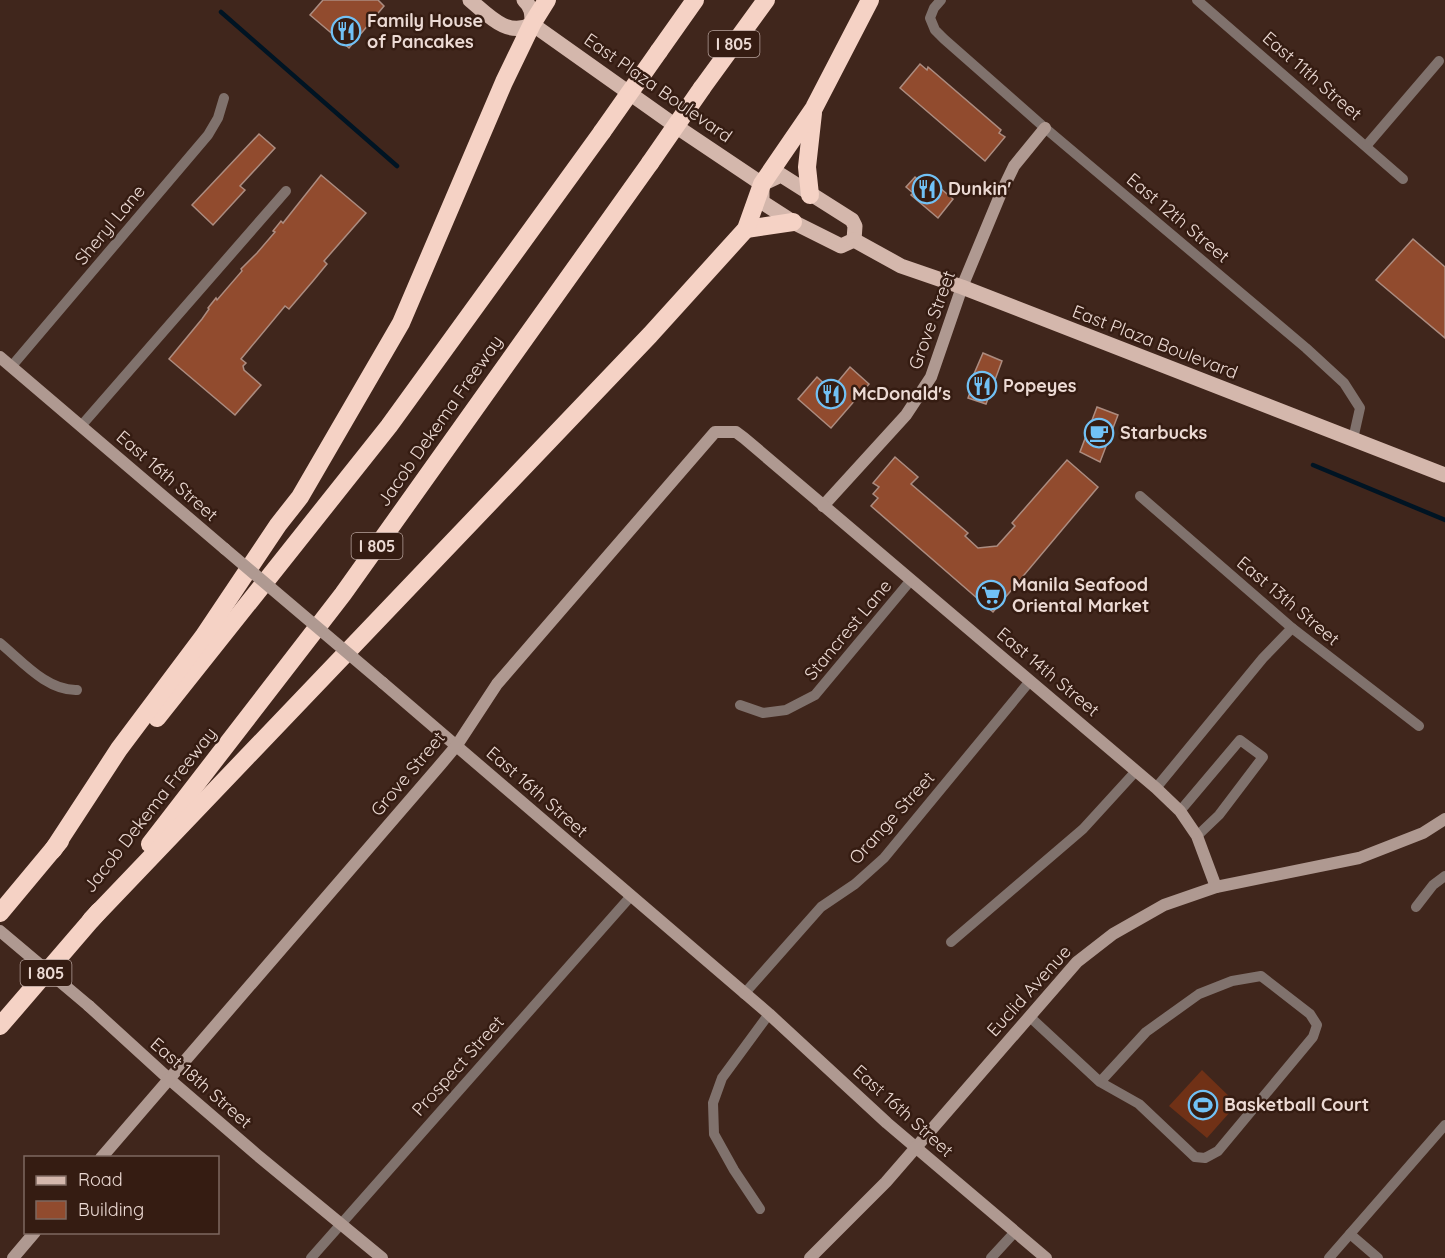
<svg xmlns="http://www.w3.org/2000/svg" width="1445" height="1258" font-family="Quicksand,sans-serif">
	<style>
		.green { fill: #703116 }
		.lines { fill: none; stroke-linecap: round; stroke-linejoin: round }
		.stream { stroke: #001423; stroke-width: 4.5 }
		.building { fill: #914b2e; stroke: #ac8c80; stroke-width: 1.5 }
		.street { stroke: #80726d; stroke-width: 10 }
		.secondary { stroke: #af9991; stroke-width: 12 }
		.primary { stroke: #d4b7ac; stroke-width: 15 }
		.highway { stroke: #f5d2c5; stroke-width: 18 }
		.secondary-bridge { stroke: #af9991; stroke-width: 12 }
		.highway-bridge { stroke: #f5d2c5; stroke-width: 18 }
		.labels { text-anchor: middle; stroke-width: 5; stroke-linejoin: round; paint-order: stroke }
		.shield { fill: #351c12; stroke: #b5a19a; stroke-width: 1.5 }
		.shield-label { font-size: 16px; font-weight: bold; fill: #ecdad4 }
		.poi-label { font-size: 18px; font-weight: bold; fill: #ecdad4; stroke: #351c12; text-anchor: start }
		.street-label { font-size: 18px; fill: #ecdad4; stroke: #351c12 }
	</style>
	<rect width="100%" height="100%" fill="#40261c"/>
	<path class="green" d="M1202,1070L1237,1104L1207,1138L1169,1106Z"/>
	<g class="lines">
		<g class="stream">
			<path d="M221,12L397,166"/>
			<path d="M1313,465L1445,520"/>
		</g>
	</g>
	<g class="building">
		<path d="M323,0H378L384,6L349,48L310,15Z"/>
		<path d="M920,64L927,70L928,67L1001,130L999,133L1005,137L985,161L900,88Z"/>
		<path d="M259,134L275,148L240,186L245,190L213,225L192,205Z"/>
		<path d="M321,175L366,213L324,261L327,264L313,281L289,309L285,306L241,359L246,363L243,366L244,370L261,385L235,415L169,359L202,319L209,309L208,308L216,298L217,300L242,271L241,269L257,253L275,232L273,231L281,221L283,223Z"/>
		<path d="M915,177L921,183L927,177L953,199L938,218L911,195L913,193L906,187Z"/>
		<path d="M1413,239L1445,267V338L1376,280Z"/>
		<path d="M983,353L1002,361L986,404L968,398L976,375L974,374Z"/>
		<path d="M850,367L869,384L831,428L798,399L817,377L831,390Z"/>
		<path d="M1097,407L1118,415L1100,462L1080,452Z"/>
		<path d="M895,457L918,477L911,484L968,533L965,536L978,548L997,546L1015,526L1012,523L1067,460L1098,487L993,612L871,506L878,498L873,494L879,487L873,483Z"/>
	</g>
	<g class="lines">
		<g class="street">
			<path d="M941,0L934,8L930,18L935,30L944,39L1045,128L1306,348L1344,383L1360,408L1353,439"/>
			<path d="M1197,0L1403,179"/>
			<path d="M1367,145L1439,61"/>
			<path d="M11,367L208,135L218,118L224,98"/>
			<path d="M81,426L286,191"/>
			<path d="M1140,496L1292,628L1419,726"/>
			<path d="M0,643C22,661 47,691 77,690"/>
			<path d="M740,705L763,713L786,710L815,695L911,580"/>
			<path d="M1156,788L1263,658L1292,628"/>
			<path d="M1180,811L1240,740L1263,757L1219,815L1197,836"/>
			<path d="M1416,907L1433,885L1445,876"/>
			<path d="M951,942L1083,829L1136,771"/>
			<path d="M744,994L821,907L855,884L884,858L1030,681"/>
			<path d="M1030,1017L1100,1082L1139,1104L1195,1157L1205,1158L1218,1151L1313,1037L1317,1025L1310,1014L1261,976L1232,981L1199,994L1146,1032L1100,1082"/>
			<path d="M760,1209L734,1170L714,1134L713,1103L722,1078L769,1014"/>
			<path d="M1350,1234L1378,1258"/>
			<path d="M311,1258L631,896"/>
			<path d="M991,1258L1015,1232"/>
			<path d="M1329,1258L1445,1125"/>
		</g>
		<g class="secondary">
			<path d="M0,357L225,549"/>
			<path d="M823,506L906,415L931,377L962,287L1001,193L1014,166L1045,128"/>
			<path d="M383,683L769,1014L887,1123L1046,1258"/>
			<path d="M89,1006L169,1079L256,1154L382,1258"/>
			<path d="M101,1158L441,764L457,745L497,684L715,432H736L744,438L1156,788L1180,811L1197,836L1216,887"/>
			<path d="M13,1258L35,1232"/>
			<path d="M810,1258L886,1182L1077,962L1113,934L1164,905L1216,887L1359,858L1423,833L1445,819"/>
		</g>
		<g class="primary">
			<path d="M470,0C489,16 508,38 532,24"/>
			<path d="M524,0C532,7 532,14 532,24"/>
			<path d="M532,24L680,129L762,184"/>
			<path d="M762,184L781,175L852,220L855,226L854,240"/>
			<path d="M762,187V202L793,222L841,246L854,240"/>
			<path d="M854,240L901,266L962,287L1445,475"/>
		</g>
		<g class="highway">
			<path d="M659,51L695,0"/>
			<path d="M702,88L766,0"/>
			<path d="M810,195L807,167L813,113"/>
			<path d="M746,229L793,222"/>
			<path d="M157,718L389,426L602,132"/>
			<path d="M150,844L343,594L650,163"/>
			<path d="M53,850L119,749L203,637L278,525L300,497L401,323L504,82L532,24L547,0"/>
			<path d="M0,913L60,841"/>
			<path d="M91,920L650,335L746,229L762,184L814,108L870,0"/>
			<path d="M0,1026L99,911"/>
		</g>
		<g class="secondary-bridge">
			<path d="M225,549L383,683"/>
			<path d="M0,931L89,1006"/>
		</g>
		<g class="highway-bridge">
			<path d="M602,132L659,51"/>
			<path d="M650,163L702,88"/>
		</g>
	</g>
	<defs>
		<g id="restaurant-ring" transform="scale(1.5)"><circle r="9.5" fill="#351c12" stroke="#71c1f5" stroke-width="1.5"/><path d="M-5-6h1v4h1v-4h1v4h1v-4h1v5L-1.5 .5V6h-2V.5L-5-1ZM5-6V6H3V1.5H1.5Q1.5-4 5-6Z" fill="#71c1f5"/></g>
		<g id="cafe-ring" transform="scale(1.5)"><circle r="9.5" fill="#351c12" stroke="#71c1f5" stroke-width="1.5"/><path d="M-5.5-4.5H6V0H3Q3 3.5 0 3.5H-2.5Q-5.5 3.5-5.5 0ZM3-3.2v2h1.7v-2ZM-6 4.5H4V6H-6Z" fill="#71c1f5"/></g>
		<g id="supermarket-ring" transform="scale(1.5)"><circle r="9.5" fill="#351c12" stroke="#71c1f5" stroke-width="1.5"/><path d="M-6-5.5h2.5l.6 2H6L4.5 2H-2.5L-4.4-4H-6ZM-1.5 3.2a1.3 1.3 0 1 0 .1 0ZM3 3.2a1.3 1.3 0 1 0 .1 0Z" fill="#71c1f5"/></g>
		<g id="stadium-ring" transform="scale(1.5)"><circle r="9.5" fill="#351c12" stroke="#71c1f5" stroke-width="1.5"/><path d="M0-5a6.5 5 0 1 0 0 10a6.5 5 0 1 0 0-10ZM-3.5-1.8h7v3.6h-7Z" fill="#71c1f5"/></g>
	</defs>
	<g fill-rule="evenodd">
		<use href="#restaurant-ring" x="346" y="31"/>
		<use href="#restaurant-ring" x="927" y="189"/>
		<use href="#restaurant-ring" x="982" y="386"/>
		<use href="#restaurant-ring" x="831" y="394"/>
		<use href="#cafe-ring" x="1099" y="433"/>
		<use href="#supermarket-ring" x="991" y="595"/>
		<use href="#stadium-ring" x="1203" y="1105"/>
	</g>
	<g class="labels">
		<g class="shield">
			<rect x="708.5" y="31" width="51" height="26" rx="4.5"/>
			<rect x="351.5" y="533" width="51" height="26" rx="4.5"/>
			<rect x="20.5" y="960" width="51" height="26" rx="4.5"/>
		</g>
		<g class="shield-label">
			<text x="734" y="50">I 805</text>
			<text x="377" y="552">I 805</text>
			<text x="46" y="979">I 805</text>
		</g>
		<g class="poi-label">
			<text x="367" y="27">Family House<tspan x="367" dy="21">of Pancakes</tspan></text>
			<text x="948" y="195">Dunkin'</text>
			<text x="1003" y="392">Popeyes</text>
			<text x="852" y="400">McDonald's</text>
			<text x="1120" y="439">Starbucks</text>
			<text x="1012" y="591">Manila Seafood<tspan x="1012" dy="21">Oriental Market</tspan></text>
			<text x="1224" y="1111">Basketball Court</text>
		</g>
		<g class="street-label">
			<text transform="translate(1312 76) rotate(41)" y="6">East 11th Street</text>
			<text transform="translate(658 88) rotate(35)" y="6">East Plaza Boulevard</text>
			<text transform="translate(1178 218) rotate(40)" y="6">East 12th Street</text>
			<text transform="translate(110 225) rotate(-50)" y="6">Sheryl Lane</text>
			<text transform="translate(932 320) rotate(-70)" y="6">Grove Street</text>
			<text transform="translate(1155 342) rotate(21)" y="6">East Plaza Boulevard</text>
			<text transform="translate(440 421) rotate(-55)" y="6">Jacob Dekema Freeway</text>
			<text transform="translate(167 476) rotate(41)" y="6">East 16th Street</text>
			<text transform="translate(1288 601) rotate(40)" y="6">East 13th Street</text>
			<text transform="translate(848 630) rotate(-50)" y="6">Stancrest Lane</text>
			<text transform="translate(1048 672) rotate(40)" y="6">East 14th Street</text>
			<text transform="translate(408 774) rotate(-50)" y="6">Grove Street</text>
			<text transform="translate(537 792) rotate(41)" y="6">East 16th Street</text>
			<text transform="translate(150 810) rotate(-52)" y="6">Jacob Dekema Freeway</text>
			<text transform="translate(892 818) rotate(-48)" y="6">Orange Street</text>
			<text transform="translate(1029 991) rotate(-48)" y="6">Euclid Avenue</text>
			<text transform="translate(458 1066) rotate(-48)" y="6">Prospect Street</text>
			<text transform="translate(201 1083) rotate(41)" y="6">East 18th Street</text>
			<text transform="translate(903 1111) rotate(42)" y="6">East 16th Street</text>
		</g>
	</g>
	<rect x="24" y="1156" width="195" height="78" fill="#351c12" stroke="#7e6860" stroke-width="1.5"/>
	<rect x="36" y="1176" width="30" height="9" fill="#d4b7ac" stroke="#7e6860" stroke-width="1.5"/>
	<text x="78" y="1186" font-size="18" fill="#ecdad4">Road</text>
	<rect x="36" y="1201" width="30" height="18" fill="#914b2e" stroke="#7e6860" stroke-width="1.5"/>
	<text x="78" y="1216" font-size="18" fill="#ecdad4">Building</text>
</svg>
